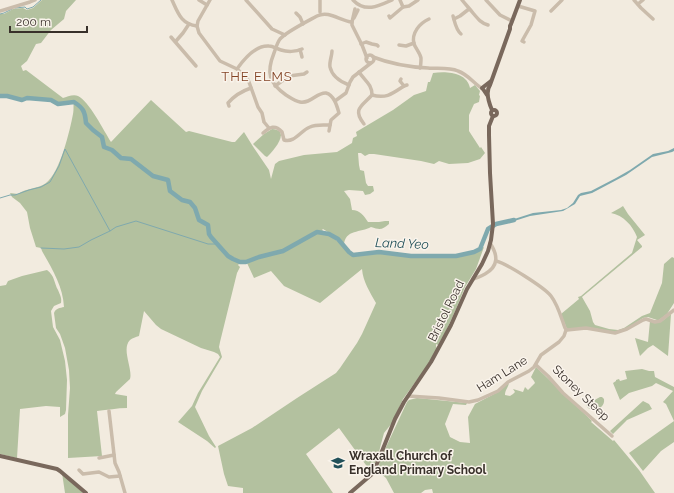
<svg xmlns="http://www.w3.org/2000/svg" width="674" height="493" font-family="Raleway,sans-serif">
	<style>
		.green { fill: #b3c19f }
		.water { fill: #7fa9ae }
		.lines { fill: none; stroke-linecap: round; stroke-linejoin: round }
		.stream { stroke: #7fa9ae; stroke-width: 1 }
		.river { stroke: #7fa9ae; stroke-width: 4.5 }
		.minor { stroke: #cabcab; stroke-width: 3.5 }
		.major { stroke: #79685c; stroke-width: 4 }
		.labels { text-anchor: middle; stroke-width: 3; stroke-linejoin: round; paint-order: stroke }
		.street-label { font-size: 12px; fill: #38302a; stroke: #faf4ec }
		.poi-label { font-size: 12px; font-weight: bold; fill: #38302a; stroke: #faf4ec; text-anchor: start }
		.neighbourhood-label { font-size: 13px; letter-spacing: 1px; fill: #844426; stroke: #faf4ec }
		.water-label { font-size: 13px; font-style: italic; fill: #215059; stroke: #faf4ec }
	</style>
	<rect width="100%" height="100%" fill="#f2ebdf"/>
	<g class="green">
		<path d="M42,0H76L66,11L64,19L51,30L41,43L36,44L27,61L21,66L23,71L26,70L63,98C67,97 73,94 78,96C89,101 104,131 111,142L151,100L186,132L189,131L232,142H235L244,132L252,145L269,170L271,179L275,164L279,161L304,155L337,152L352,143L353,138L357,136L356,132L393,110L414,95L426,91L428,82H430L433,73C446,71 467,72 470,88L475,85L480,91L479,95L480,96L479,102L474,104L469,115V131L480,148L481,147L485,153L480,159L468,163L449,164L439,161L434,164L421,161L374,154H369L365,156L361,153H358L359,165L360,170L364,171L366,183L368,186H373L374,191L370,194L365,195L363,191L349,190L344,191L350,199L352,210C360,210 364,216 368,222H379L385,221H389V224C382,230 380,230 371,227C361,233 345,229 344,245L339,239L323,229L322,230L343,245L349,254L354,256L367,255L375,253L410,256L427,257L435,256L453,257L474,252L484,247L476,269L465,287L456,309L446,331L438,345L436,344V346L437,349L430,362L403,399L392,423L384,433L381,444L378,456L371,472L339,428L306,454L333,493H243V488L228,486L224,474L218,446L252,428L297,398L336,373L340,368L357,343L362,334L376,303C370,292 363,282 362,269L320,303L284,286L271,271L254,278L247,263H240L238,265L240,267L237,273L220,342L219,347L222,357L202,391L195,407L209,436L216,447L215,448L207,441L178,422L192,406L198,393L220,357L218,354L214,352L201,348L161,329L156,325L144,311L139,336C136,337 132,338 130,340C121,349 133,369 130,379L116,392L115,394L127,396V408C117,408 108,410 97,411L102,456L68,458V415L70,388L69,370L65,348L60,334L56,328L54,313C56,308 60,308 64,307C63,286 52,269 42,251L41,248L36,247L30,228L27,212L20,203L12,197L10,193L18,194C26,188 38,189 46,183C60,173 70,130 73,114C74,109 73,105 74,101L58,103L49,99L28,97L21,99L7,95H0V14H4L13,9L23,8L27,10L33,8Z"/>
		<path d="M272,129C292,130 273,151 267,157L265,156L253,144L264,134Z"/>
		<path d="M623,206L628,214L645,235L637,240L642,246V247L582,297L590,311L593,322L595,325L609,329L618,330L624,328L642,316L650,313L662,283L664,264L672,257L674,258V303L667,314L659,320H657L648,317L643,318L631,326L616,333L594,328L567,329L561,314L579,299L578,297L581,296L632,253L637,237C633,226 623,215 611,213L620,208Z"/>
		<path d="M47,270C55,276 54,283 58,290C60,295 62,298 61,303L54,306L51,311L53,327L60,340L65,361L67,380L66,410L65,414L60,417V407L46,406L20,409L17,458L0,454V286L6,285L8,281L22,276Z"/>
		<path d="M671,314L668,356L653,345L648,348L640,356L635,338L648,342L650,321L661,322Z"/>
		<path d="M536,367L592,421L591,422L613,441L614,440L639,470L655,493H433L432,489L425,490L421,493H394L386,478L378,471L380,460L407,402L409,400L417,398L467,403L466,405L453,404L445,424L450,437L460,442L470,443L468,417L475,404L496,393L509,383C508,388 505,390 505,395L510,396L513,394L515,392L513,389L523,392L525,387L528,390L535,383L534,381L531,377Z"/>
		<path d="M642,369L649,371H654L655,377L674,387V442L661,451L643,471L629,453L674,421L666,404L663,402L673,391L656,383L652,386L629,393L620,400L613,383L616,381V380L619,379L620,381L627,379L625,371Z"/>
		<path d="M600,397H602L604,399C605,405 600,409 594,411L588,408L586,405L589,401L591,402C594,400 597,399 600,397Z"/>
		<path d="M643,401L649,404L652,409L627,420L613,434L610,431Z"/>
		<path d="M62,473L83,493H65Z"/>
	</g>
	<path class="water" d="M674,148V151L672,152L652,157L626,175L592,193L580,196L575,204L563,211L530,216L508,223V221L533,213L561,210L567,208L573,203L578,195L581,193L591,191L616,178L630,170L653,154L668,151Z"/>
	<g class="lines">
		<g class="stream">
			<path d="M15,8L25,7L27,9L33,7L41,0"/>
			<path d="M0,14L4,13L12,9"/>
			<path d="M0,198L10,195H15L29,190L41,187L50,182L59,166L65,149L110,231L116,227L136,221L208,244H217"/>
			<path d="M41,248L64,249L79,247L91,240L110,231"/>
		</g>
		<path class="river" d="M0,96H7L22,100L27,98L51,100L58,104L74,102C83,108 85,111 86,123L93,130L102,137L104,147L112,150L121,158L131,159L153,176L168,180L170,191L182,200L190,202L195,208L199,220L208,225L209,234L211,237L228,256L233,259L240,262H246L259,257L283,251L317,232L329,234L338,239L349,252L353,255L379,252L411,256H456L474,252L480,249L488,229L496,224L514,220"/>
		<g class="minor">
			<path d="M172,0C178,13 181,24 197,26"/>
			<path d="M199,0L207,5"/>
			<path d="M210,0L198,21L197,26L199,33L220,61L237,69L247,78L249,82L258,107L262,113L264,122L269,128"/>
			<path d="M246,0L272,29L285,35"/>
			<path d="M320,0V12"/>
			<path d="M353,0C365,13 379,6 392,0"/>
			<path d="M400,0L403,7"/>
			<path d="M462,0C466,5 469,8 473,13C478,19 481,23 488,25"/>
			<path d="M486,0L500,15L512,21"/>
			<path d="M634,0L641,8L653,19"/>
			<path d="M638,4L643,0"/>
			<path d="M518,6L535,11L531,25L522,41L524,42"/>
			<path d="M355,9L352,22V25L362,45L367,58"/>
			<path d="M0,11L30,2L35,0"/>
			<path d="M551,11L562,0"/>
			<path d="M296,13L300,17L303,24"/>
			<path d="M389,16L390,18L403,7L409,6L418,0"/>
			<path d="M453,16C455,23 456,30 461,34"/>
			<path d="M354,18L358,10"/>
			<path d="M454,19L460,16L469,9"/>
			<path d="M171,37L196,66"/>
			<path d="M176,41L183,33L189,24"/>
			<path d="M361,44L366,42L372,44L377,45L378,46"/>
			<path d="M399,45L406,46L414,43"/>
			<path d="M300,50L301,53L302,57"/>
			<path d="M332,51C332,56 329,62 330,67C332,76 341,82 349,85"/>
			<circle cx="370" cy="59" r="4"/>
			<path d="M373,57C391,64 409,67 428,68C437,69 449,67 458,71C469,75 474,84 483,89"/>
			<path d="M420,68C421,65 421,61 421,58C420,53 416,49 414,44C411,33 420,23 429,19"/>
			<path d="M237,69C244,59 256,45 269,46C273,46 277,49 281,50C287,52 296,52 302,49"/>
			<path d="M359,72C365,81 372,84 372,95C362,106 352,109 364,124"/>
			<path d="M401,79L400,81L404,86L407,85"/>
			<path d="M275,86L289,76L304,74L307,72"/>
			<path d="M372,95C386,99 392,94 404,86"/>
			<path d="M335,101L346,93L350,82L353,77L371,63"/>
			<path d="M229,106L228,103C235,95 242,91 251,88"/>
			<path d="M329,131L331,120L339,113C337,106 334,95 326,93C317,92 311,104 300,102C295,101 291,98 286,95C269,83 266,73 274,53C276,48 277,43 280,39C286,32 308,21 317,16C329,10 340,21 352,22"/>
			<path d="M263,133C270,127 275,124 282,132L284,140C295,143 300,131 310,127C316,124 323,125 330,125"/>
			<path d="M496,261C506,263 545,288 551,296C558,305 561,317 565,328L567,330L586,328L615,333L627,329L643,320L646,319L655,322L660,321L674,310"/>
			<path d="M473,279C478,278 481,276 485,274C499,266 498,255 490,243"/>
			<path d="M536,365L548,376L563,393L612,436"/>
			<path d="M408,396L439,398L469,402L478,400L498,391L508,382L529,371L534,367L541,355L559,342L564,336L566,330"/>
			<path d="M109,411L115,463L119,472L125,493"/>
			<path d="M99,458L114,455"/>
			<path d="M79,470L83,474L99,472L109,477L120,476"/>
		</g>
		<g class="major">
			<path d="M487,95L483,89L482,88L491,81"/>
			<path d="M492,110C489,103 485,92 490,85L510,29V26L511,24L520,0"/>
			<circle cx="494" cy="113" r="3"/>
			<path d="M0,456L57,469L60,471L86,493"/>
			<path d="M350,493L371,475L374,471L395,419L404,402L431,362L451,325L467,289L482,264L488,251L491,240L493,224L490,173L489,135V126L493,116"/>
		</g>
	</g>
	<defs>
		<g id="school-bare" transform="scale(1.08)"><path d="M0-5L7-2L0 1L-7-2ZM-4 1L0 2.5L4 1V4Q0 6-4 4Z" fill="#215059" stroke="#faf4ec" stroke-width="2.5" paint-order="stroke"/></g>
	</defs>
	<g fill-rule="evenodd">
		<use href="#school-bare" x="338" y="463"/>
	</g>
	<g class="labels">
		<g class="street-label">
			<text transform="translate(446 311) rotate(-64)" y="4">Bristol Road</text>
			<text transform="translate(502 374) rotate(-32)" y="4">Ham Lane</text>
			<text transform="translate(581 393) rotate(44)" y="4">Stoney Steep</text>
		</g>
		<g class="poi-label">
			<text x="349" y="460">Wraxall Church of<tspan x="349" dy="14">England Primary School</tspan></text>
		</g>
		<g class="neighbourhood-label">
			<text x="257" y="81">THE ELMS</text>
		</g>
		<g class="water-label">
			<text transform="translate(402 243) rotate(2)" y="5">Land Yeo</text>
		</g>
	</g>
	<path d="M10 26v6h77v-6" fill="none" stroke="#38302a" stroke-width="2"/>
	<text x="16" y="26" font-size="12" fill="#38302a" stroke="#faf4ec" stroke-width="3" paint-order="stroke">200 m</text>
</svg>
